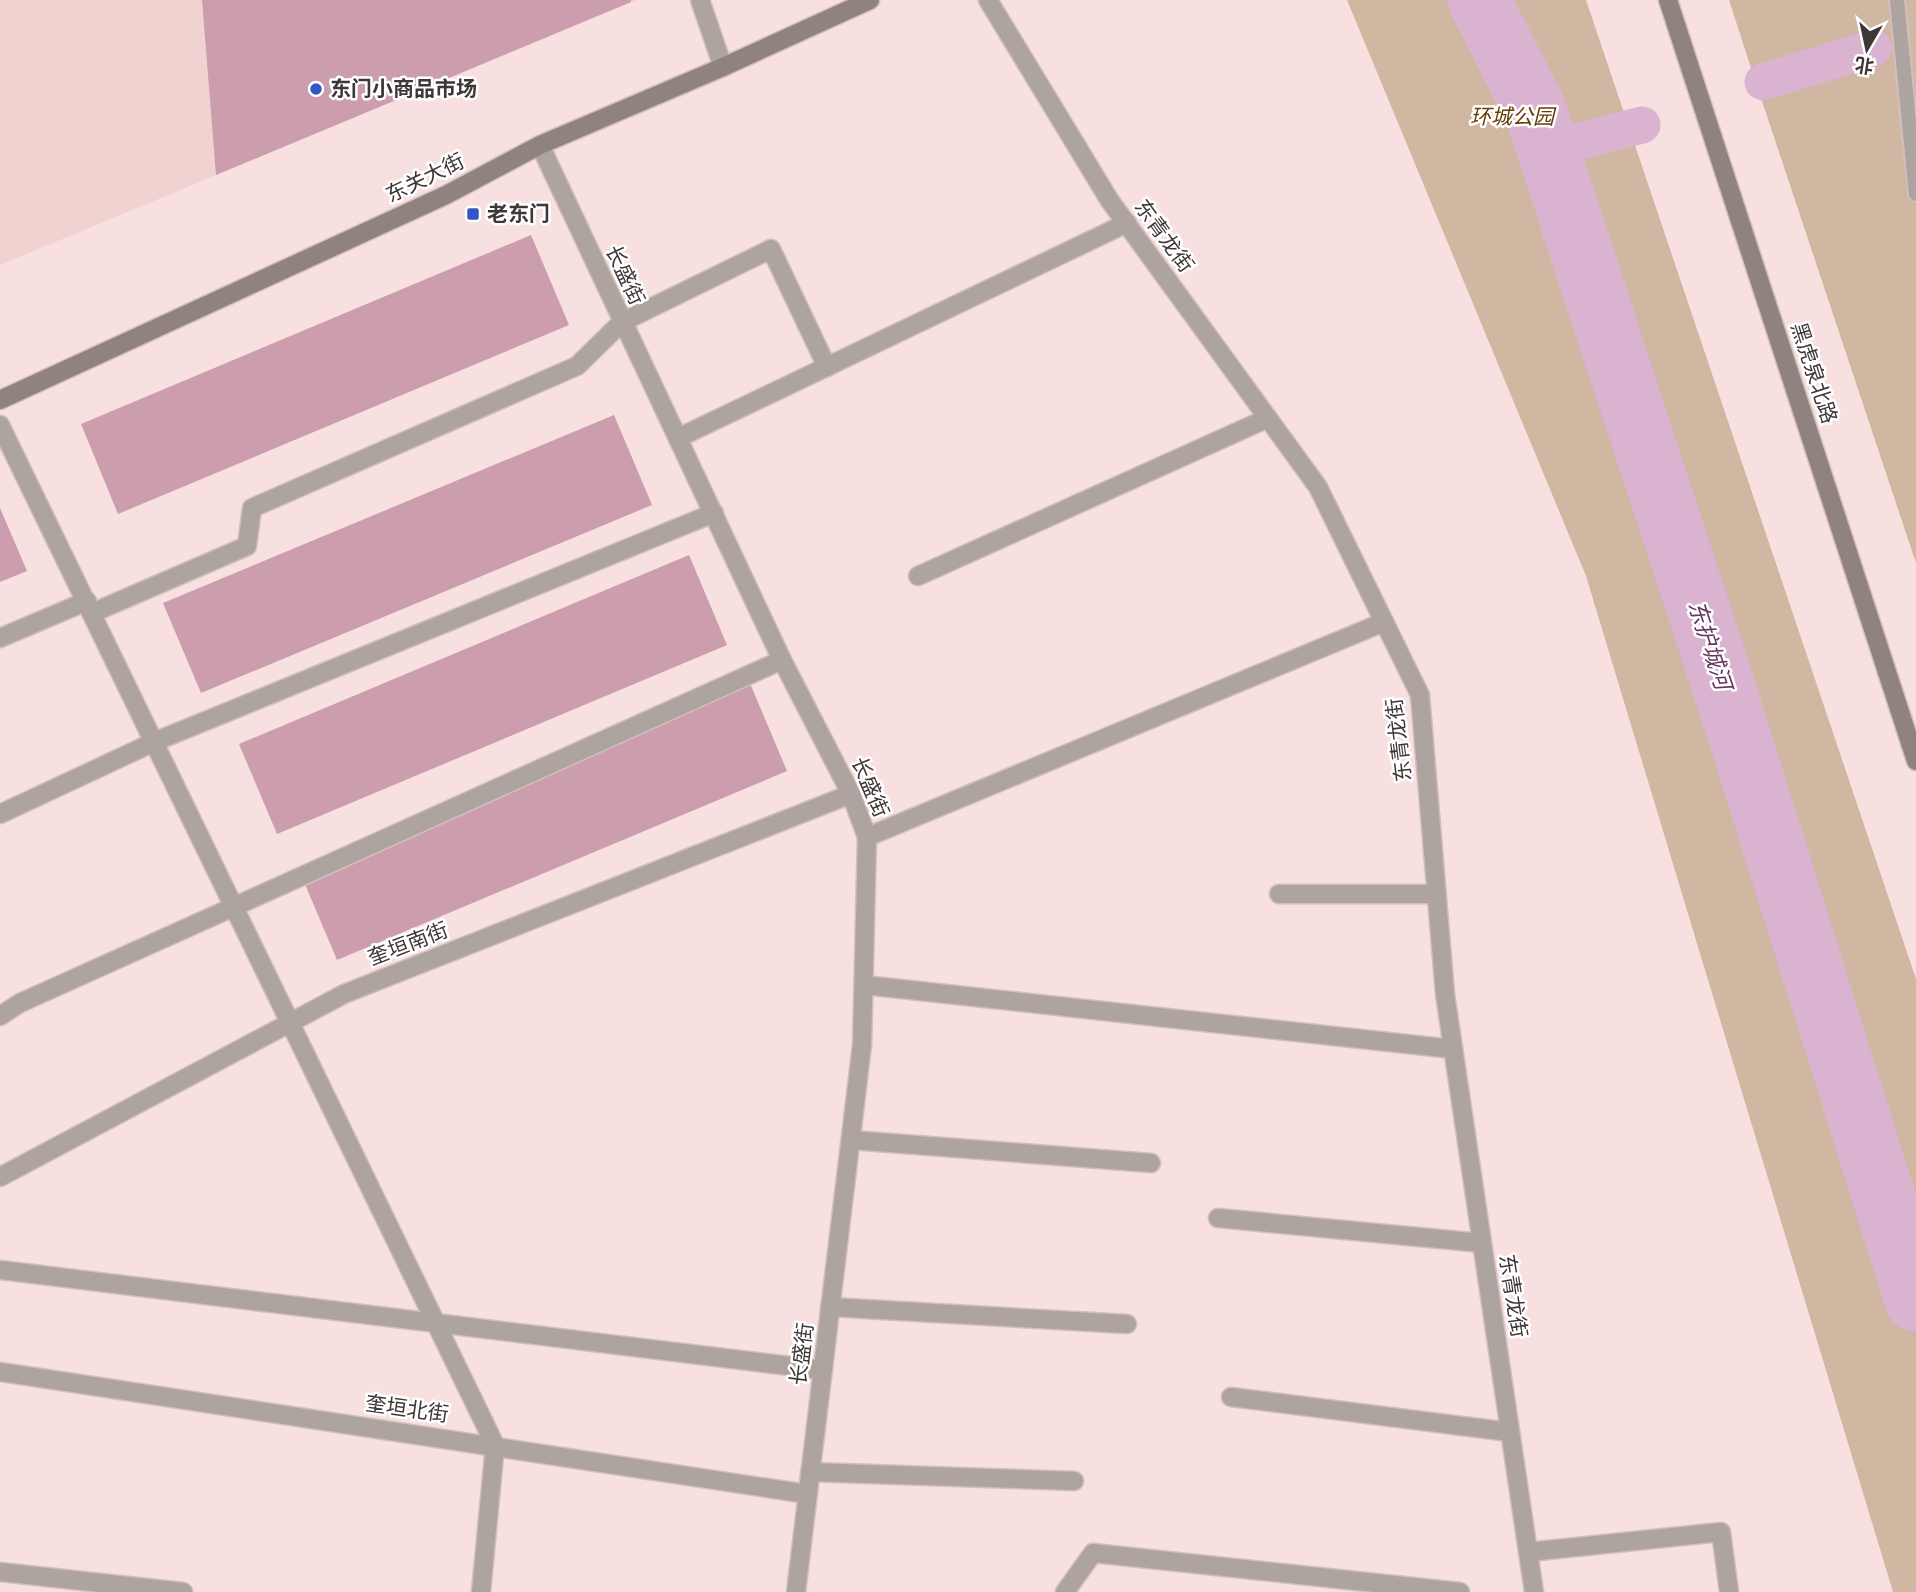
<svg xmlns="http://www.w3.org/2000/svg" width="1916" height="1592" font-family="'Source Serif 4','Noto Sans SC',serif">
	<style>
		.built { fill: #f0d2d1 }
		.green { fill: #cfb7a2 }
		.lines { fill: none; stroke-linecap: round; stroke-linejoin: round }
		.canal { stroke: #d9b3d0; stroke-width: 37 }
		.river { stroke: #d9b3d0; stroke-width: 63 }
		.building { fill: #cb9dad }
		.service-casing { stroke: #d2bebd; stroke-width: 18 }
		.minor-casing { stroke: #d2bebd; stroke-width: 21 }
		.secondary-casing { stroke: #d2bebd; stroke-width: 21 }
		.service { stroke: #ada4a0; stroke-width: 14 }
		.minor { stroke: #ada4a0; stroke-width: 18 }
		.secondary { stroke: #90837f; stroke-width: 18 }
		.poi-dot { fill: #3457c8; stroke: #fff; stroke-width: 2.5 }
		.labels { text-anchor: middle; stroke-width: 5; stroke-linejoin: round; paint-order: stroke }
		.poi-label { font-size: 21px; font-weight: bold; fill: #3f3636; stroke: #fff; text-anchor: start }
		.park-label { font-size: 21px; font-style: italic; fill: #673b04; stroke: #fff }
		.street-label { font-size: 21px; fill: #3f3636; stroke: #fff }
		.water-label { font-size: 23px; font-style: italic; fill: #66365d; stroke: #fff }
	</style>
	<rect width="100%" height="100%" fill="#f7e0df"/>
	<path class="built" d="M0,0H637L0,265Z"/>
	<g class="green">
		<path d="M1347,0H1586L1916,979V1592H1893L1586,576Z"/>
		<path d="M1729,0H1916V563L1750,65Z"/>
	</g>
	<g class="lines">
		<g class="canal">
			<path d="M1763,82L1873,48"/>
			<path d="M1547,149L1642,125"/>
		</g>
		<path class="river" d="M1479,0L1535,110L1730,706L1916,1300"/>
	</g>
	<g class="building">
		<path d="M202,0H631V2L216,175Z"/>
		<path d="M531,235L569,325L118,514L81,424Z"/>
		<path d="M614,415L652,505L201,693L163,603Z"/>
		<path d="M0,508L27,571L0,582Z"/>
		<path d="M689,555L727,645L277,834L239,744Z"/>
		<path d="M749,681L787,771L337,960L299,870Z"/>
	</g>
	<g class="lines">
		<g class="service-casing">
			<path id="service" d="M1897,0L1916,194"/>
		</g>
		<g class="minor-casing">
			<g id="minor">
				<path d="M700,0L723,67"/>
				<path d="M988,0L1110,201L1318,487L1420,695L1445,994L1534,1592"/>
				<path d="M540,145L782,660L851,794L867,837L862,1045L796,1592"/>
				<path d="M0,425L495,1445L481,1592"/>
				<path d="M678,438L1127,223"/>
				<path d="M918,576L1268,418"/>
				<path d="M92,613L247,546L252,508L577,366L622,322L771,249L827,367"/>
				<path d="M0,638L87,601"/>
				<path d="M0,814L154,742L714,513"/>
				<path d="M867,837L1384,622"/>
				<path d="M1279,894H1436"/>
				<path d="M864,985L1453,1049"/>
				<path d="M0,1016L20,1003L782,660"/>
				<path d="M851,1140L1151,1163"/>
				<path d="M0,1177L344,994L851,794"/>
				<path d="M1218,1218L1482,1243"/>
				<path d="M0,1270L823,1370"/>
				<path d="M830,1307L1127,1324"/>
				<path d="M0,1372L807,1494"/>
				<path d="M1231,1397L1510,1432"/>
				<path d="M810,1472L1074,1481"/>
				<path d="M1528,1552L1721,1532L1729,1592"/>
				<path d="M0,1572L183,1592"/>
				<path d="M1065,1592L1093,1553L1460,1592"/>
			</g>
		</g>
		<g class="secondary-casing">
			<g id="secondary">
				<path d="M1668,0L1916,761"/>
				<path d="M0,400L446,195L540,145L723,67L870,0"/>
			</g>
		</g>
		<use href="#service" class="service"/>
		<use href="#minor" class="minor"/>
		<use href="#secondary" class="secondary"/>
	</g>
	<g class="poi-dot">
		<circle cx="316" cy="89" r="7"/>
		<rect x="466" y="207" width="14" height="14" rx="3.5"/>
	</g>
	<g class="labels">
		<g class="poi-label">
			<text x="330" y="96">东门小商品市场</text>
			<text x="487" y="221">老东门</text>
		</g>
		<g class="park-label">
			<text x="1512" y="124">环城公园</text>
		</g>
		<g class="street-label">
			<text transform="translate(425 178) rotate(-26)" y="7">东关大街</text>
			<text transform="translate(1164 236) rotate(54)" y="7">东青龙街</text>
			<text transform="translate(625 275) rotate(65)" y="7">长盛街</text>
			<text transform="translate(1814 373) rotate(72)" y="7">黑虎泉北路</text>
			<text transform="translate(1399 740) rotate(-97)" y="7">东青龙街</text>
			<text transform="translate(870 787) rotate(67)" y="7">长盛街</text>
			<text transform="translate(408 944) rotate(-21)" y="7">奎垣南街</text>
			<text transform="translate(1513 1296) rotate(81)" y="7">东青龙街</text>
			<text transform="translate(802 1354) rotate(-83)" y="7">长盛街</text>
			<text transform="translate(407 1409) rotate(8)" y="7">奎垣北街</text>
		</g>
		<g class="water-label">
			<text transform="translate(1710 645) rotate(72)" y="8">东护城河</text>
		</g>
	</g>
	<g transform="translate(1867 49) rotate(189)" stroke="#ffffff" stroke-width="5" paint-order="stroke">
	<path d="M0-5L12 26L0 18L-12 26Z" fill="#3f3636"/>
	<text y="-10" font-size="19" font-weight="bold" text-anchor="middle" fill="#3f3636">北</text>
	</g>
</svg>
